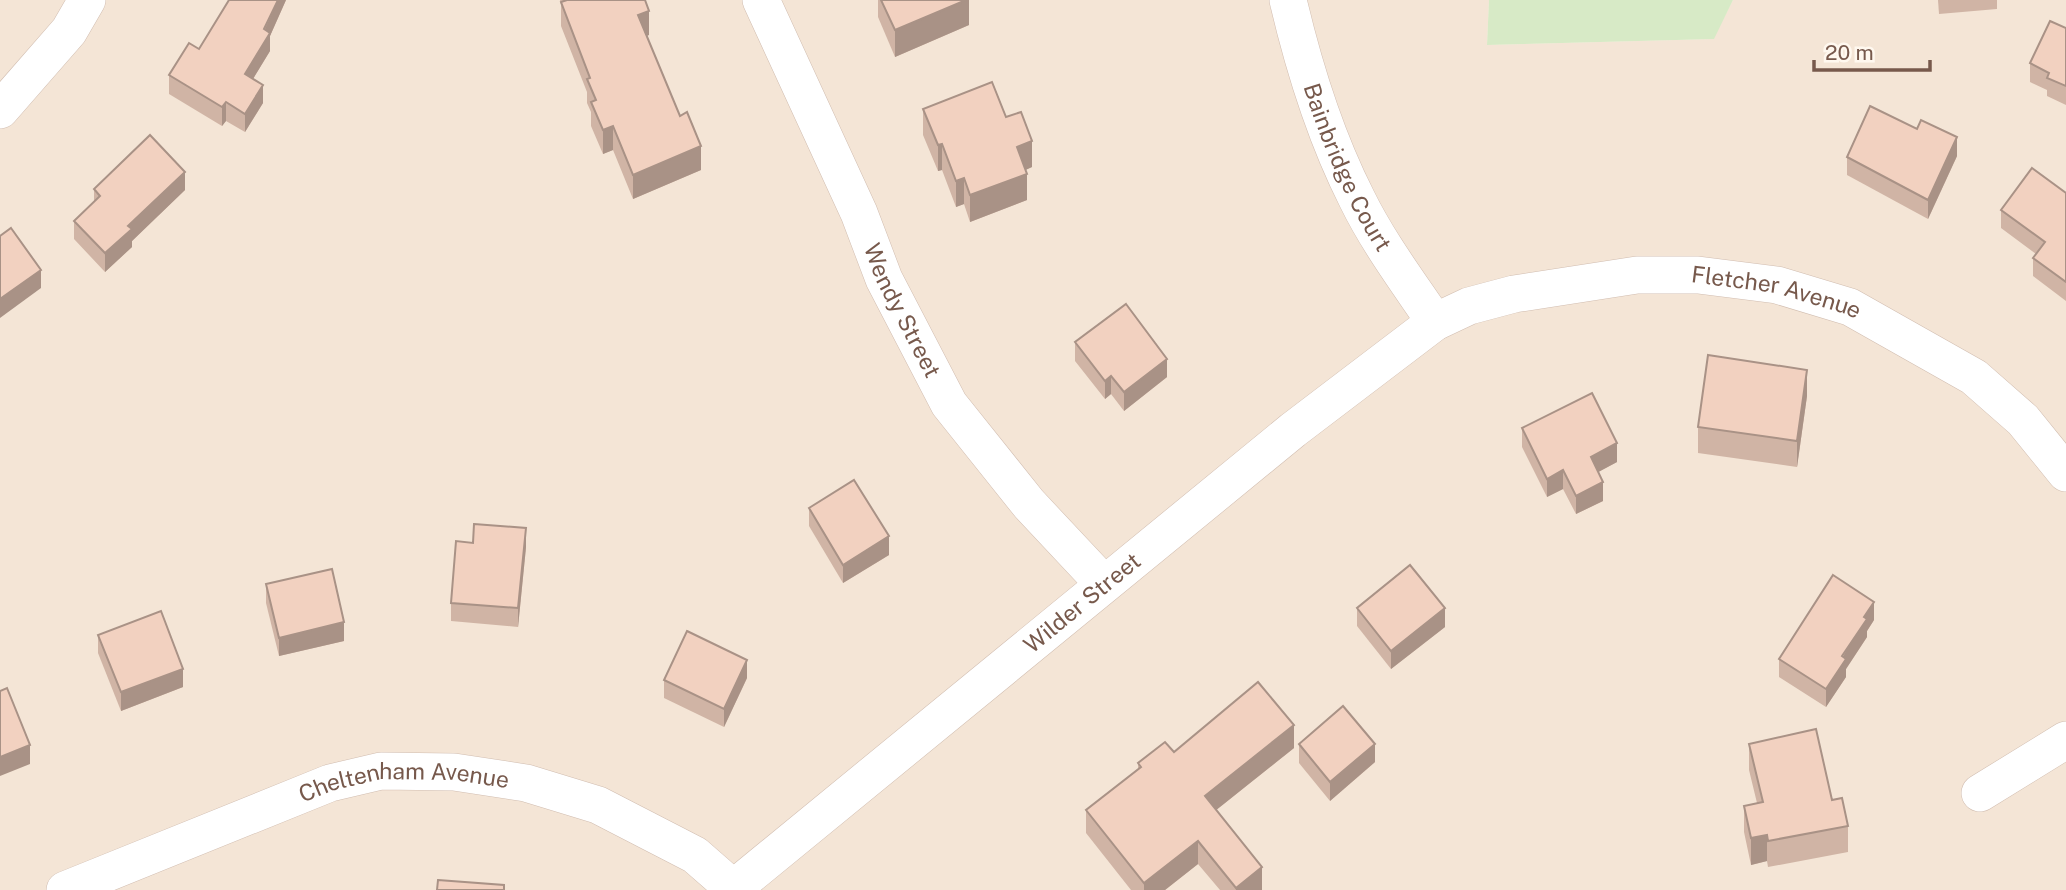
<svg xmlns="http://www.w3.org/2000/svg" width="2066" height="890" font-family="'Public Sans',sans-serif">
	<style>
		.residential { fill: #f4e5d6 }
		.green { fill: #d7eac6 }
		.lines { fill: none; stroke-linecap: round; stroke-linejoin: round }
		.minor-casing { stroke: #d1bdb0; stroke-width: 38 }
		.minor { stroke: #fff; stroke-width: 37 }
		.wall { fill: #d0b4a5 }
		.shaded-wall { fill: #a99286 }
		.building { fill: #f2d1c0; stroke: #a99286; stroke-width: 2 }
		.labels { text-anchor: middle; stroke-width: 5; stroke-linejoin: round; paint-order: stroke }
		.street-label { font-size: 23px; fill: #77594c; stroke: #fff8ef }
	</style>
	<rect width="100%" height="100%" fill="#fcf3e8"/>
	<path class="residential" d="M0,0H1489L1487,45L1713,39L1733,0H2066V890H0Z"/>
	<path class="green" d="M1489,0H1733L1714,39L1487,45Z"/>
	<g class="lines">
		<g class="minor-casing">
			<g id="minor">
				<path id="s1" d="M761,0L859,213L884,279L949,404L1029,504L1104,584"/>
				<path id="s2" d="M1288,0C1304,68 1325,136 1357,199C1378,242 1408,282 1435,322"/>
				<path d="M0,110L69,31L87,0"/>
				<path d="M1980,793L2066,740"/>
				<path id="s3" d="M734,888L1293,430L1435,322L1469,306L1514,294L1637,275H1698L1777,285L1850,307L1974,377L2023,420L2066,473"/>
				<path id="s4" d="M65,890L330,783L381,771L454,772L526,783L598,805L695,855L735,890"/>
			</g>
		</g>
		<use href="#minor" class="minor"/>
	</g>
	<g class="wall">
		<path d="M229,0H286L270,36V51L253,79L263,103L245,132L226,121L222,126L169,94V75L199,49Z"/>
		<path d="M560,0H645L649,35L646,36L701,170L633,199L613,150L603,154L591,126V112L587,103V92L561,26V5Z"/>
		<path d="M878,0H969V25L895,57L878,17Z"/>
		<path d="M1938,0H1997V9L1939,14Z"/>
		<path d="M2066,28V105L2047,96V90L2030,82V63Z"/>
		<path d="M923,109L1006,117L1032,167L1025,170L1027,200L970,222L964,204L956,207L942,170L938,171L923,135Z"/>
		<path d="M1957,156L1928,219L1847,175V157Z"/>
		<path d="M94,189L185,190L132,241V247L105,272L74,239V221L94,203Z"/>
		<path d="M2066,193V301L2033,276V258L2036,254L2001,228V210Z"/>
		<path d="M1075,342L1167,377L1124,411L1111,394L1105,399L1075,361Z"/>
		<path d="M1807,396L1797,467L1698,453V427Z"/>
		<path d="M1522,428L1617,462L1598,472L1603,501L1576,514L1563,489L1547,497L1522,447Z"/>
		<path d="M809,508L889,555L843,583L809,526Z"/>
		<path d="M526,547L518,627L451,621V603Z"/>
		<path d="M266,584L344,641L279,656L266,603Z"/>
		<path d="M1357,608L1445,627L1391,669L1357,626Z"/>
		<path d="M1874,620L1867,631V637L1846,669V677L1826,707L1779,677V659Z"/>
		<path d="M98,635L183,687L121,711L98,653Z"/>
		<path d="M747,678L724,727L664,698V680Z"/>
		<path d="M1299,744L1375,762L1330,801L1299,763Z"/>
		<path d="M1749,744L1832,800L1848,826V852L1768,867L1767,861L1751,865L1744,832V806L1757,803L1749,770Z"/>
		<path d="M1294,748L1216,810L1262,890H1220L1198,864L1165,890H1131L1086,833V810L1138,769V763L1174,752Z"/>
	</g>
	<g class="shaded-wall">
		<path d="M278,0H286L270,36V51L245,92V74Z"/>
		<path d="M966,0H969V25L895,57V30Z"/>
		<path d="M649,11V35L638,39V15Z"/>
		<path d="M263,85V103L245,132V114Z"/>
		<path d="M226,102V121L222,126V107Z"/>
		<path d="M613,126V150L603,154V130Z"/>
		<path d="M1957,137V156L1928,219V200Z"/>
		<path d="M1032,141V167L1017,174V147Z"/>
		<path d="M942,144V170L938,171V145Z"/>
		<path d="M701,146V170L633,199V175Z"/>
		<path d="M185,172V190L132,241V247L105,272V253L128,226Z"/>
		<path d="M1027,174V200L970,222V195Z"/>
		<path d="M964,178V204L956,207V181Z"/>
		<path d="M41,270V288L0,318V299Z"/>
		<path d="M1167,359V377L1124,411V392Z"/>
		<path d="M1807,370V396L1797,467V441Z"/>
		<path d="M1111,376V394L1105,399V381Z"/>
		<path d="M1617,443V462L1591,476V457Z"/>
		<path d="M1563,470V489L1547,497V479Z"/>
		<path d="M1603,482V501L1576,514V496Z"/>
		<path d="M526,528V547L518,627V608Z"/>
		<path d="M889,536V555L843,583V565Z"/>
		<path d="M1874,602V620L1867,631V637L1846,669V677L1826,707V689L1864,617Z"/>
		<path d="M1445,608V627L1391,669V651Z"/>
		<path d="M344,622V641L279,656V638Z"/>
		<path d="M747,660V678L724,727V709Z"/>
		<path d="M183,669V687L121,711V692Z"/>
		<path d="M1294,725V748L1205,819V796Z"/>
		<path d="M1375,744V762L1330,801V782Z"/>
		<path d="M30,745V764L0,776V757Z"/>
		<path d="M1767,835V861L1751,865V838Z"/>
		<path d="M1198,841V864L1165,890H1144V883Z"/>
		<path d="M1262,867V890H1236V888Z"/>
	</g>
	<g class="building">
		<path d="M229,0H278L264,29L270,33L245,74L263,85L245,114L226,102L222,107L169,75L189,43L199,49Z"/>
		<path d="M567,0H645L649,11L638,15L680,116L687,112L701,146L633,175L613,126L603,130L591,102L596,100L587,79L590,78L561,2Z"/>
		<path d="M881,0H966L895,30Z"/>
		<path d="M2050,21L2066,28V86L2047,78L2049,73L2030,63Z"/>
		<path d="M992,82L1006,117L1021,112L1032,141L1017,147L1027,174L970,195L964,178L956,181L942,144L938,145L923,109Z"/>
		<path d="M1870,106L1917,129L1921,120L1957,137L1928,200L1847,157Z"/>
		<path d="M150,135L185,172L128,226L132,229L105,253L74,221L100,196L94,189Z"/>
		<path d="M2032,168L2066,193V282L2033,258L2045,242L2001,210Z"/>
		<path d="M11,228L41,270L0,299V236Z"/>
		<path d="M1126,304L1167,359L1124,392L1111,376L1105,381L1075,342Z"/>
		<path d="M1708,355L1807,370L1797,441L1698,427Z"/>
		<path d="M1592,393L1617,443L1591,457L1603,482L1576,496L1563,470L1547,479L1522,428Z"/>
		<path d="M854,480L889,536L843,565L809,508Z"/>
		<path d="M474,524L526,528L518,608L451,603L456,541L473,543Z"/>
		<path d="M1410,565L1445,608L1391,651L1357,608Z"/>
		<path d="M332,569L344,622L279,638L266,584Z"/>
		<path d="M1833,575L1874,602L1864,617L1867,619L1842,656L1846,659L1826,689L1779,659Z"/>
		<path d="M161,611L183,669L121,692L98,635Z"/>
		<path d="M687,631L747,660L724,709L664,680Z"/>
		<path d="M1258,682L1294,725L1205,796L1262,867L1236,888L1198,841L1144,883L1086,810L1141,767L1138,763L1165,742L1174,752Z"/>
		<path d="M7,688L30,745L0,757V691Z"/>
		<path d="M1343,706L1375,744L1330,782L1299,744Z"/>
		<path d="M1816,729L1832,800L1842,798L1848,826L1768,841L1767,835L1751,838L1744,806L1763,802L1749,744Z"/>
		<path d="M438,880L504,885V890H437Z"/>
	</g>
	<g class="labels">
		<g class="street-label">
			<text dy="8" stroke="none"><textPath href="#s2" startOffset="178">Bainbridge Court</textPath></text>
			<text dy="8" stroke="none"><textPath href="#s3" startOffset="1251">Fletcher Avenue</textPath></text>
			<text dy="8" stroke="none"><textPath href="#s1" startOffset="341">Wendy Street</textPath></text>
			<text dy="8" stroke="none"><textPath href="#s3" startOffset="450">Wilder Street</textPath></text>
			<text dy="8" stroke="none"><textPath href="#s4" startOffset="360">Cheltenham Avenue</textPath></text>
		</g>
	</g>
	<path d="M1814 60v10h116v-10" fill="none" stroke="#77594c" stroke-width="3.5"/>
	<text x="1825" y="60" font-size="21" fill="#77594c" stroke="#fff8ef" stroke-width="5" paint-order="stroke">20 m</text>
</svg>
